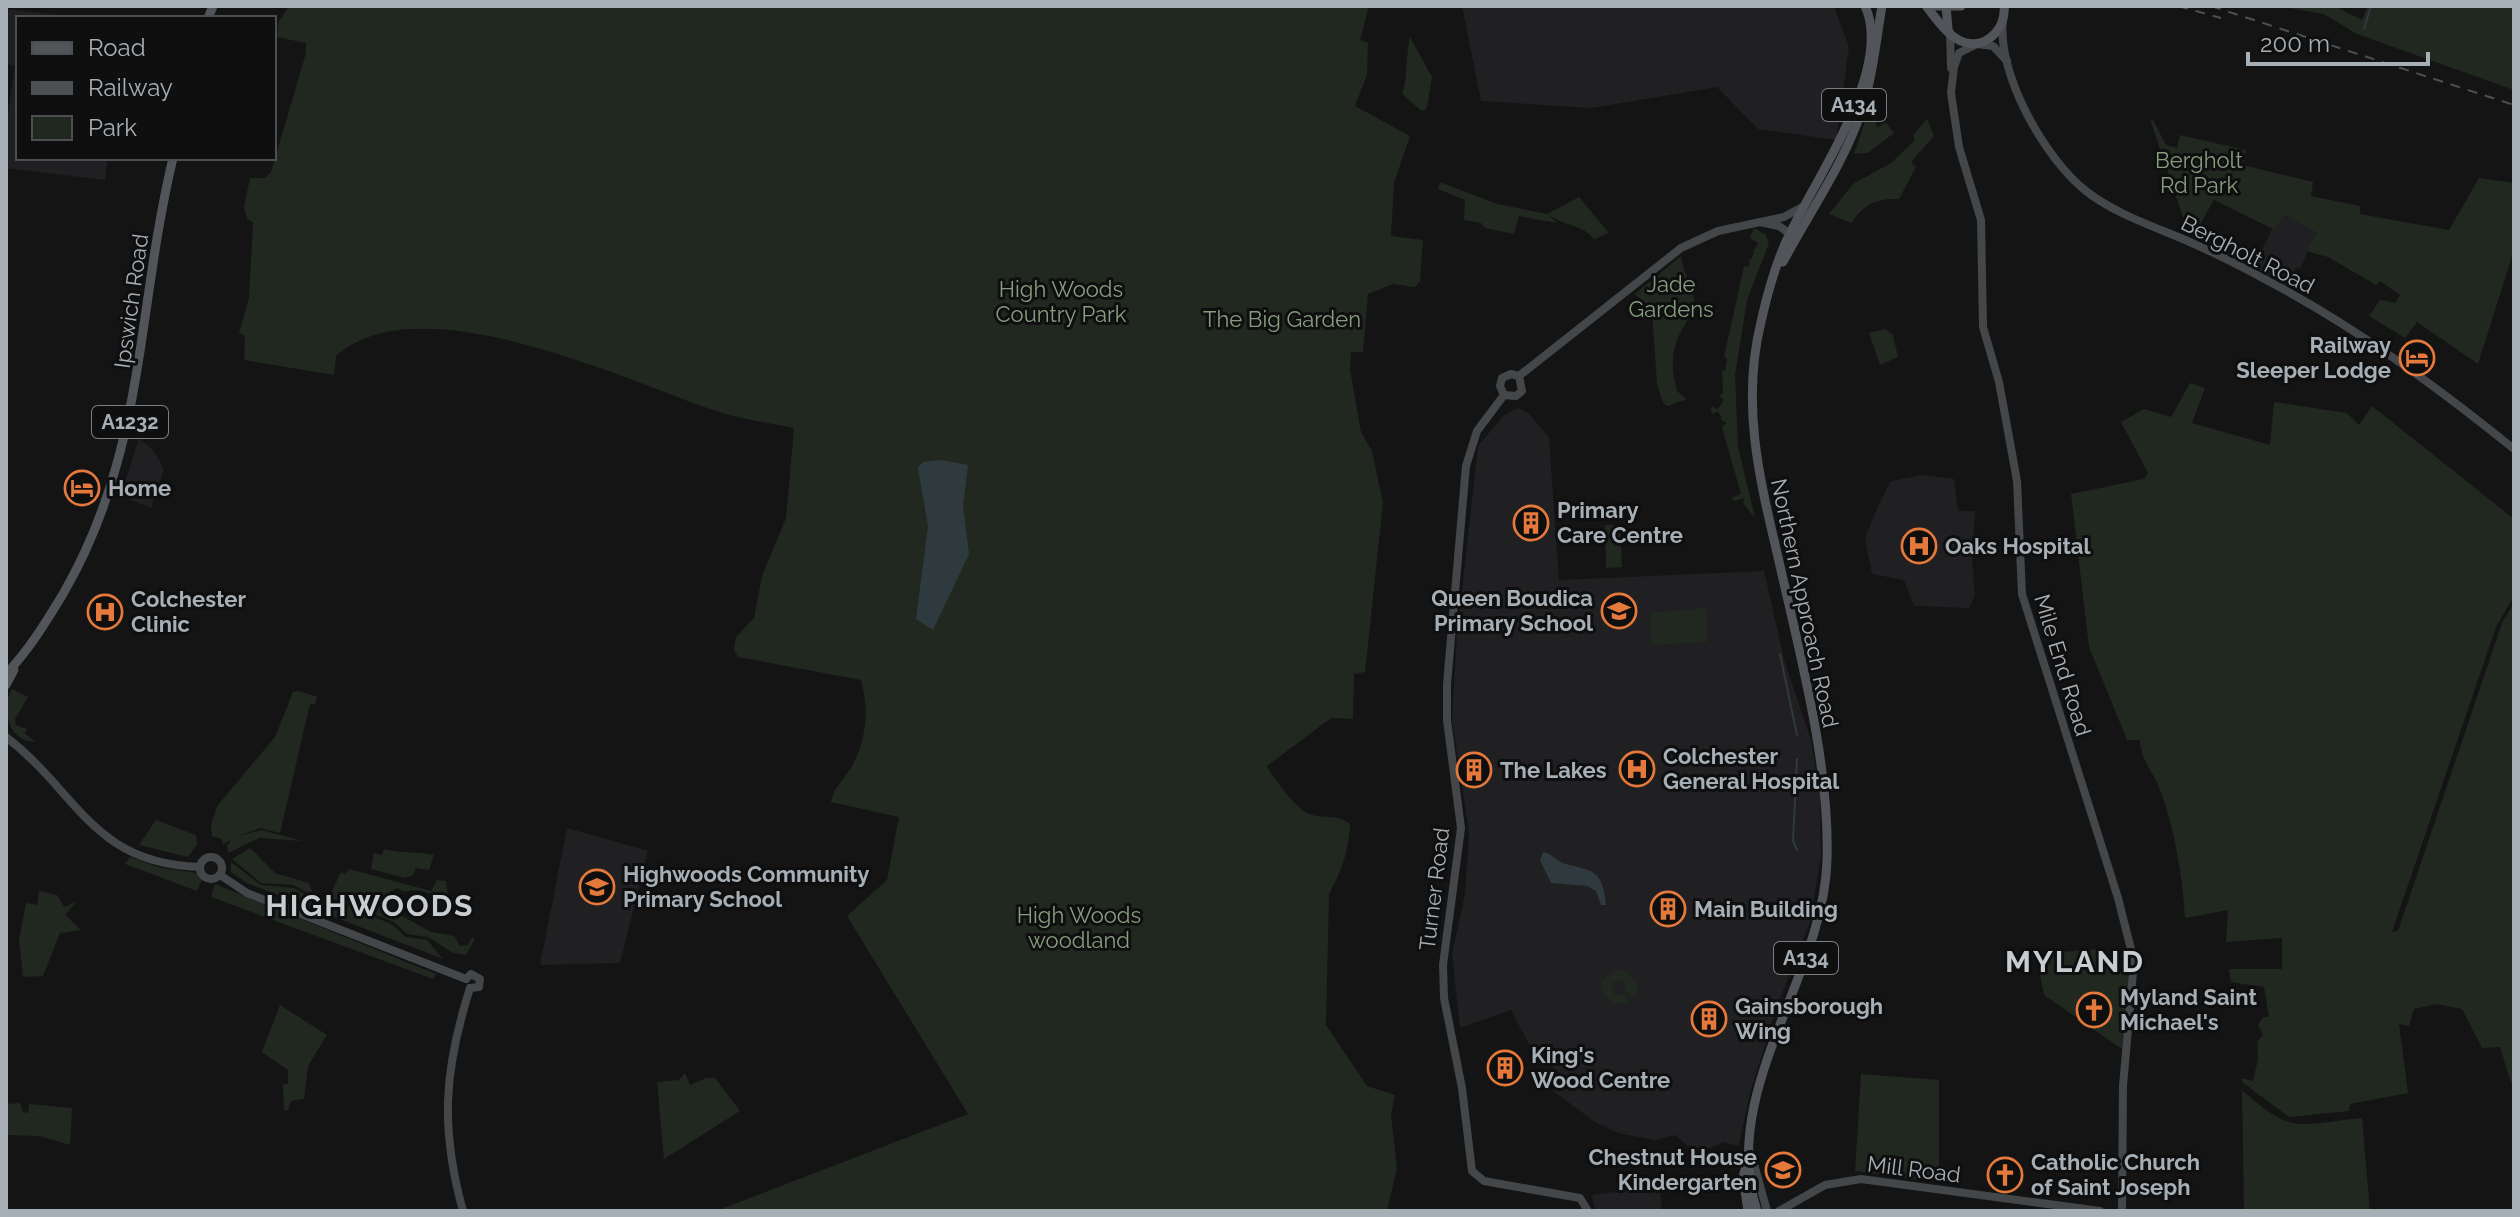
<svg xmlns="http://www.w3.org/2000/svg" width="2520" height="1217" font-family="Raleway,sans-serif">
	<style>
		.built { fill: #202022 }
		.green { fill: #212820 }
		.water { fill: #2e3a3d }
		.lines { fill: none; stroke-linecap: round; stroke-linejoin: round }
		.stream { stroke: #2e3a3d; stroke-width: 2 }
		.secondary { stroke: #43474a; stroke-width: 8 }
		.primary { stroke: #515559; stroke-width: 9 }
		.rail { stroke: #4c5053; stroke-width: 2; stroke-dasharray: 10 8; stroke-linecap: butt }
		.labels { text-anchor: middle; stroke-width: 6; stroke-linejoin: round; paint-order: stroke }
		.shield { fill: #0f0f10; stroke: #797f84; stroke-width: 2 }
		.shield-label { font-size: 20px; font-weight: bold; fill: #a6afb5 }
		.park-label { font-size: 22px; fill: #869e7e; stroke: #0f0f10 }
		.street-label { font-size: 22px; fill: #a6afb5; stroke: #0f0f10 }
		.poi-label { font-size: 22px; font-weight: bold; fill: #a6afb5; stroke: #0f0f10; text-anchor: start }
		.district-label { font-size: 30px; font-weight: bold; letter-spacing: 2px; fill: #c7cdd1; stroke: #0f0f10 }
	</style>
	<rect width="100%" height="100%" fill="#141415"/>
	<g class="built">
		<path d="M1462,6H1834L1849,47L1836,140L1758,129L1717,87L1591,108L1481,101Z"/>
		<path d="M6,9L85,18H18V158H108L105,180L6,168V128L15,66L6,64Z"/>
		<path d="M2284,215L2317,233L2300,269L2296,268L2286,286L2254,267L2272,229L2275,230Z"/>
		<path d="M1518,408L1528,413L1549,437L1559,580L1764,571L1785,663L1811,740L1820,795L1821,858L1810,922L1776,1009L1750,1093L1739,1146L1724,1142L1711,1148H1690L1675,1135L1655,1140L1618,1133L1595,1122L1553,1091L1560,1074L1531,1048L1511,1010L1460,1028L1452,954L1465,894L1469,832L1452,720L1457,636L1478,446L1503,416Z"/>
		<path d="M139,438L153,450L164,469L151,508L121,496Z"/>
		<path d="M1922,475L1954,479L1958,511H1975L1972,560L1975,596L1969,608L1914,606L1904,580L1872,574L1865,538L1876,511L1891,481Z"/>
		<path d="M567,828L648,851L620,963L540,965Z"/>
		<path d="M1659,1186L1662,1211H1595L1592,1195Z"/>
	</g>
	<g class="green">
		<path d="M289,6H1369L1360,40L1368,43L1367,75L1355,106L1410,136L1394,183L1391,236L1423,240L1420,281L1415,287L1393,284L1368,294L1363,352H1351L1350,369L1361,432L1372,451L1383,503L1365,672L1354,674L1353,719L1331,718L1267,766C1273,778 1296,808 1307,813C1321,820 1337,813 1350,824C1349,851 1341,872 1329,894L1326,1025L1367,1086L1395,1095L1391,1114L1397,1168L1387,1211H716L968,1114L847,916L887,880L899,817L831,802C833,790 839,785 846,775C866,748 870,712 861,680L738,657L734,650L736,637L754,618L762,576L786,518L794,428C768,423 741,419 716,411C627,381 419,281 336,356L334,375L244,360L245,336L239,333L249,298L253,222L247,219L244,207L250,178H265L271,172L306,53V43L277,37L278,23Z"/>
		<path d="M2277,6H2334L2362,20L2368,6H2514V90L2357,34L2324,14Z"/>
		<path d="M1410,37L1432,77L1427,108L1422,111L1402,94C1407,84 1406,54 1410,37Z"/>
		<path d="M1868,113L1873,114L1877,127L1886,123L1894,133L1868,153L1854,154Z"/>
		<path d="M1927,119L1934,136L1911,162L1916,167L1899,199C1878,198 1862,204 1852,223L1829,214L1853,184L1891,163L1915,140L1913,135Z"/>
		<path d="M2150,119L2153,120L2166,145L2177,148L2180,135L2246,150L2243,165L2313,182L2311,196L2360,206V214L2449,230L2479,178L2514,183V250L2478,364L2417,322L2405,338L2369,316L2380,300L2395,303L2400,295L2380,281L2376,285L2328,257L2309,252L2308,247L2317,233L2284,215L2275,230L2214,200L2195,233L2187,229Z"/>
		<path d="M1440,182L1497,204L1547,214L1579,197L1609,233L1594,239C1581,223 1564,227 1548,214L1557,223L1519,216L1514,234L1485,228L1481,223L1464,220L1465,200L1438,189Z"/>
		<path d="M1754,228L1765,234L1769,243L1747,300L1735,375L1738,447L1755,518L1743,503L1745,498L1734,501L1731,498L1741,494L1722,427L1726,423L1720,419L1722,417L1717,411L1713,414L1710,409L1713,406L1717,410L1724,400L1719,396L1723,393L1722,371H1725L1727,359L1724,357L1744,266L1748,267L1750,262L1747,259L1751,260L1754,252L1750,249L1754,251L1758,243L1750,238Z"/>
		<path d="M1681,256C1682,272 1695,287 1694,303C1693,314 1686,322 1681,331C1671,349 1670,373 1678,392L1687,399L1668,406L1663,403L1657,384L1652,311L1635,294Z"/>
		<path d="M1885,329L1893,335L1898,357L1880,365L1869,333Z"/>
		<path d="M2190,383L2205,388L2192,423L2270,445L2274,402L2347,413L2359,425L2372,406L2514,519V596L2496,627L2392,932L2398,931L2502,623L2514,603V1083H2511L2500,1047L2482,1048L2462,1009L2437,1004L2414,1009L2409,1026L2399,1024L2408,1093L2350,1104L2349,1111L2289,1117L2242,1082V1078L2253,1081C2257,1063 2259,1061 2257,1042L2263,1035L2258,1025L2263,1017H2269L2264,987L2231,982L2229,969H2282V938L2226,942L2228,910L2185,918C2182,874 2175,828 2159,787C2152,771 2140,757 2140,740H2127L2089,647L2071,494L2144,479L2148,473L2121,422L2144,409L2171,417Z"/>
		<path d="M1605,525H1620L1622,567L1606,568Z"/>
		<path d="M1706,608L1707,642L1651,645L1650,613Z"/>
		<path d="M12,689L28,697L15,719L16,725L27,729L25,733L35,742C9,742 0,709 12,689Z"/>
		<path d="M299,691L317,697L315,704H310L280,833L260,828L235,837L261,830L303,841L259,838L228,853L227,846L231,840L223,844L222,839L212,836L211,824L218,805L275,737L293,692Z"/>
		<path d="M156,820L196,835L197,844L188,857L139,845Z"/>
		<path d="M250,848L275,873L309,883L313,895L293,885L261,883L232,859Z"/>
		<path d="M384,849C403,854 416,851 434,855L429,870L416,868L413,875L405,878L371,869L374,853L382,855Z"/>
		<path d="M130,857L161,868L197,873L202,879L197,891L125,864Z"/>
		<path d="M231,862L261,885L294,888L312,899L337,901L391,924L406,937L427,940L443,959L247,883L231,872Z"/>
		<path d="M349,869L431,891L437,880L446,881L449,902C434,897 421,886 405,892L397,888L386,894L385,910L393,914L392,920L402,916L431,932L454,936L460,946L468,945L472,937L475,939L466,955L453,953L428,937L407,934L394,922L329,897L341,872L345,874Z"/>
		<path d="M215,884L436,974L433,979L211,897Z"/>
		<path d="M39,891L57,895L64,907L76,902L65,915L81,930L60,933L43,976L23,977L19,940L26,903L37,905Z"/>
		<path d="M2099,949L2103,951L2101,963L2130,977L2122,1049L2044,995L2036,954Z"/>
		<path d="M1616,970L1627,971L1638,986L1634,999L1626,992L1623,980L1611,983L1614,995H1624L1630,1002L1612,1004L1601,991L1602,980Z"/>
		<path d="M280,1005L327,1035L308,1066L304,1099L291,1101L288,1110H284L283,1084H288V1070L262,1052Z"/>
		<path d="M685,1073L690,1085L706,1078H715L740,1111L664,1159L657,1082L679,1080Z"/>
		<path d="M1861,1074L1939,1080V1182L1855,1171Z"/>
		<path d="M2242,1090C2293,1136 2297,1124 2362,1118L2370,1211H2244Z"/>
		<path d="M20,1103L23,1112L28,1113L29,1104L72,1108L70,1145L40,1136L6,1135V1104Z"/>
	</g>
	<g class="water">
		<path d="M941,460L968,465L963,506L969,554L933,630L916,619L928,526L918,468L923,462Z"/>
		<path d="M1543,852C1553,854 1556,861 1566,864C1593,871 1603,870 1606,905H1601L1596,891L1587,886L1551,883L1540,860Z"/>
	</g>
	<g class="lines">
		<g class="stream">
			<path d="M2364,29L2371,6"/>
			<path d="M1780,654L1797,735"/>
			<path d="M1797,850L1793,841L1797,759"/>
		</g>
		<g class="secondary">
			<path d="M2003,21C1997,74 2045,159 2086,191C2114,213 2150,225 2183,239C2213,252 2241,266 2270,282C2357,328 2437,387 2514,449"/>
			<path d="M1950,32L1951,68"/>
			<path d="M2007,61L1993,46L1977,44L1959,53L1954,67L1951,93L1959,147L1981,220L1983,327L1999,382L2017,481L2022,594L2118,898L2134,961L2123,1086L2122,1211"/>
			<path d="M1760,222L1779,226L1790,234L1794,231"/>
			<path d="M1504,395L1477,431L1466,466L1447,684V720L1461,828L1443,965L1444,998L1462,1088L1472,1171L1484,1181L1580,1198L1588,1211"/>
			<path d="M1504,395L1500,386L1502,378L1511,374L1519,376L1681,248L1718,231L1784,217L1804,206"/>
			<path d="M1504,395L1516,396L1522,391L1519,376"/>
			<path d="M6,737C79,793 92,864 200,867"/>
			<circle cx="211" cy="868" r="11"/>
			<path d="M220,875L247,893L466,979"/>
			<path d="M466,979L471,974L480,979L479,987L470,988"/>
			<path d="M1751,1153L1767,1211"/>
			<path d="M463,1211C440,1128 444,1070 470,988"/>
			<path d="M1779,1211L1825,1185L1861,1179L2100,1211"/>
		</g>
		<g class="primary">
			<path d="M1926,6C1935,17 1945,32 1957,39C1981,54 2007,31 2004,6"/>
			<path d="M1936,6H1961"/>
			<path d="M1946,6L1948,29"/>
			<path d="M208,18L213,6"/>
			<path d="M1783,262C1810,211 1844,164 1862,109C1873,75 1876,41 1882,6"/>
			<path d="M6,674C29,650 46,622 63,594C146,451 136,312 173,158"/>
			<path d="M6,685L14,670"/>
			<path d="M1748,1211L1743,1177L1749,1156"/>
			<path d="M1757,1211C1718,1091 1824,977 1827,860C1830,763 1799,651 1778,557C1759,477 1741,403 1761,322C1767,295 1774,269 1785,244C1810,186 1895,70 1865,6"/>
		</g>
		<g class="rail">
			<path d="M2178,6L2221,18"/>
			<path d="M2211,6L2514,105"/>
		</g>
	</g>
	<defs>
		<g id="hotel-ring" transform="scale(1.8)"><circle r="9.5" fill="#0f0f10" stroke="#e5793c" stroke-width="1.5"/><path d="M-6-4.5h1.5V1H6V5H4.5V3h-9V5H-6ZM-4 0a1.8 1.8 0 1 1 3.6 0ZM.5 0V-2.5h3Q6-2.5 6 0Z" fill="#e5793c"/></g>
		<g id="building-ring" transform="scale(1.8)"><circle r="9.5" fill="#0f0f10" stroke="#e5793c" stroke-width="1.5"/><path d="M-4-6H4V6H1V3H-1V6H-4ZM-2.5-4.3h1.7v1.8h-1.7ZM.8-4.3h1.7v1.8H.8ZM-2.5-1h1.7V.8h-1.7ZM.8-1h1.7V.8H.8Z" fill="#e5793c"/></g>
		<g id="hospital-ring" transform="scale(1.8)"><circle r="9.5" fill="#0f0f10" stroke="#e5793c" stroke-width="1.5"/><path d="M-5-5h3v3.5h4V-5h3V5h-3V1.5h-4V5h-3Z" fill="#e5793c"/></g>
		<g id="school-ring" transform="scale(1.8)"><circle r="9.5" fill="#0f0f10" stroke="#e5793c" stroke-width="1.5"/><path d="M0-5L7-2L0 1L-7-2ZM-4 1L0 2.5L4 1V4Q0 6-4 4Z" fill="#e5793c"/></g>
		<g id="church-ring" transform="scale(1.8)"><circle r="9.5" fill="#0f0f10" stroke="#e5793c" stroke-width="1.5"/><path d="M-1.2-6h2.4v3.5h3.3v2.4h-3.3V6h-2.4V-.1h-3.3v-2.4h3.3Z" fill="#e5793c"/></g>
	</defs>
	<g fill-rule="evenodd">
		<use href="#hotel-ring" x="2417" y="358"/>
		<use href="#hotel-ring" x="82" y="488"/>
		<use href="#building-ring" x="1531" y="523"/>
		<use href="#hospital-ring" x="1919" y="546"/>
		<use href="#school-ring" x="1619" y="611"/>
		<use href="#hospital-ring" x="105" y="612"/>
		<use href="#hospital-ring" x="1637" y="769"/>
		<use href="#building-ring" x="1474" y="770"/>
		<use href="#school-ring" x="597" y="887"/>
		<use href="#building-ring" x="1668" y="909"/>
		<use href="#church-ring" x="2094" y="1010"/>
		<use href="#building-ring" x="1709" y="1019"/>
		<use href="#building-ring" x="1505" y="1068"/>
		<use href="#school-ring" x="1783" y="1170"/>
		<use href="#church-ring" x="2005" y="1175"/>
	</g>
	<g class="labels">
		<g class="shield">
			<rect x="1822" y="89" width="64" height="32" rx="6"/>
			<rect x="92" y="406" width="76" height="32" rx="6"/>
			<rect x="1774" y="942" width="64" height="32" rx="6"/>
		</g>
		<g class="shield-label">
			<text x="1854" y="112">A134</text>
			<text x="130" y="429">A1232</text>
			<text x="1806" y="965">A134</text>
		</g>
		<g class="park-label">
			<text x="2199" y="168">Bergholt<tspan x="2199" dy="25">Rd Park</tspan></text>
			<text x="1671" y="292">Jade<tspan x="1671" dy="25">Gardens</tspan></text>
			<text x="1061" y="297">High Woods<tspan x="1061" dy="25">Country Park</tspan></text>
			<text x="1282" y="327">The Big Garden</text>
			<text x="1079" y="923">High Woods<tspan x="1079" dy="25">woodland</tspan></text>
		</g>
		<g class="street-label">
			<text transform="translate(2248 254) rotate(27)" y="8">Bergholt Road</text>
			<text transform="translate(131 301) rotate(-82)" y="8">Ipswich Road</text>
			<text transform="translate(1805 603) rotate(78)" y="8">Northern Approach Road</text>
			<text transform="translate(2063 665) rotate(73)" y="8">Mile End Road</text>
			<text transform="translate(1434 889) rotate(-83)" y="8">Turner Road</text>
			<text transform="translate(1914 1169) rotate(7)" y="8">Mill Road</text>
		</g>
		<g class="poi-label">
			<text x="2391" y="353" text-anchor="end">Railway<tspan x="2391" dy="25">Sleeper Lodge</tspan></text>
			<text x="108" y="496">Home</text>
			<text x="1557" y="518">Primary<tspan x="1557" dy="25">Care Centre</tspan></text>
			<text x="1945" y="554">Oaks Hospital</text>
			<text x="1593" y="606" text-anchor="end">Queen Boudica<tspan x="1593" dy="25">Primary School</tspan></text>
			<text x="131" y="607">Colchester<tspan x="131" dy="25">Clinic</tspan></text>
			<text x="1663" y="764">Colchester<tspan x="1663" dy="25">General Hospital</tspan></text>
			<text x="1500" y="778">The Lakes</text>
			<text x="623" y="882">Highwoods Community<tspan x="623" dy="25">Primary School</tspan></text>
			<text x="1694" y="917">Main Building</text>
			<text x="2120" y="1005">Myland Saint<tspan x="2120" dy="25">Michael's</tspan></text>
			<text x="1735" y="1014">Gainsborough<tspan x="1735" dy="25">Wing</tspan></text>
			<text x="1531" y="1063">King's<tspan x="1531" dy="25">Wood Centre</tspan></text>
			<text x="1757" y="1165" text-anchor="end">Chestnut House<tspan x="1757" dy="25">Kindergarten</tspan></text>
			<text x="2031" y="1170">Catholic Church<tspan x="2031" dy="25">of Saint Joseph</tspan></text>
		</g>
		<g class="district-label">
			<text x="370" y="916">HIGHWOODS</text>
			<text x="2075" y="972">MYLAND</text>
		</g>
	</g>
	<rect width="2520" height="1217" fill="none" stroke="#a6afb5" stroke-width="16"/>
	<rect x="16" y="16" width="260" height="144" fill="#0f0f10" stroke="#4b4f52" stroke-width="2"/>
	<rect x="32" y="42" width="40" height="12" fill="#515559" stroke="#4b4f52" stroke-width="2"/>
	<text x="88" y="56" font-size="24" fill="#a6afb5">Road</text>
	<rect x="32" y="82" width="40" height="12" fill="#4c5053" stroke="#4b4f52" stroke-width="2"/>
	<text x="88" y="96" font-size="24" fill="#a6afb5">Railway</text>
	<rect x="32" y="116" width="40" height="24" fill="#212820" stroke="#4b4f52" stroke-width="2"/>
	<text x="88" y="136" font-size="24" fill="#a6afb5">Park</text>
	<path d="M2248 52v12h180v-12" fill="none" stroke="#a6afb5" stroke-width="4"/>
	<text x="2260" y="52" font-size="24" fill="#a6afb5" stroke="#0f0f10" stroke-width="6" paint-order="stroke">200 m</text>
</svg>
